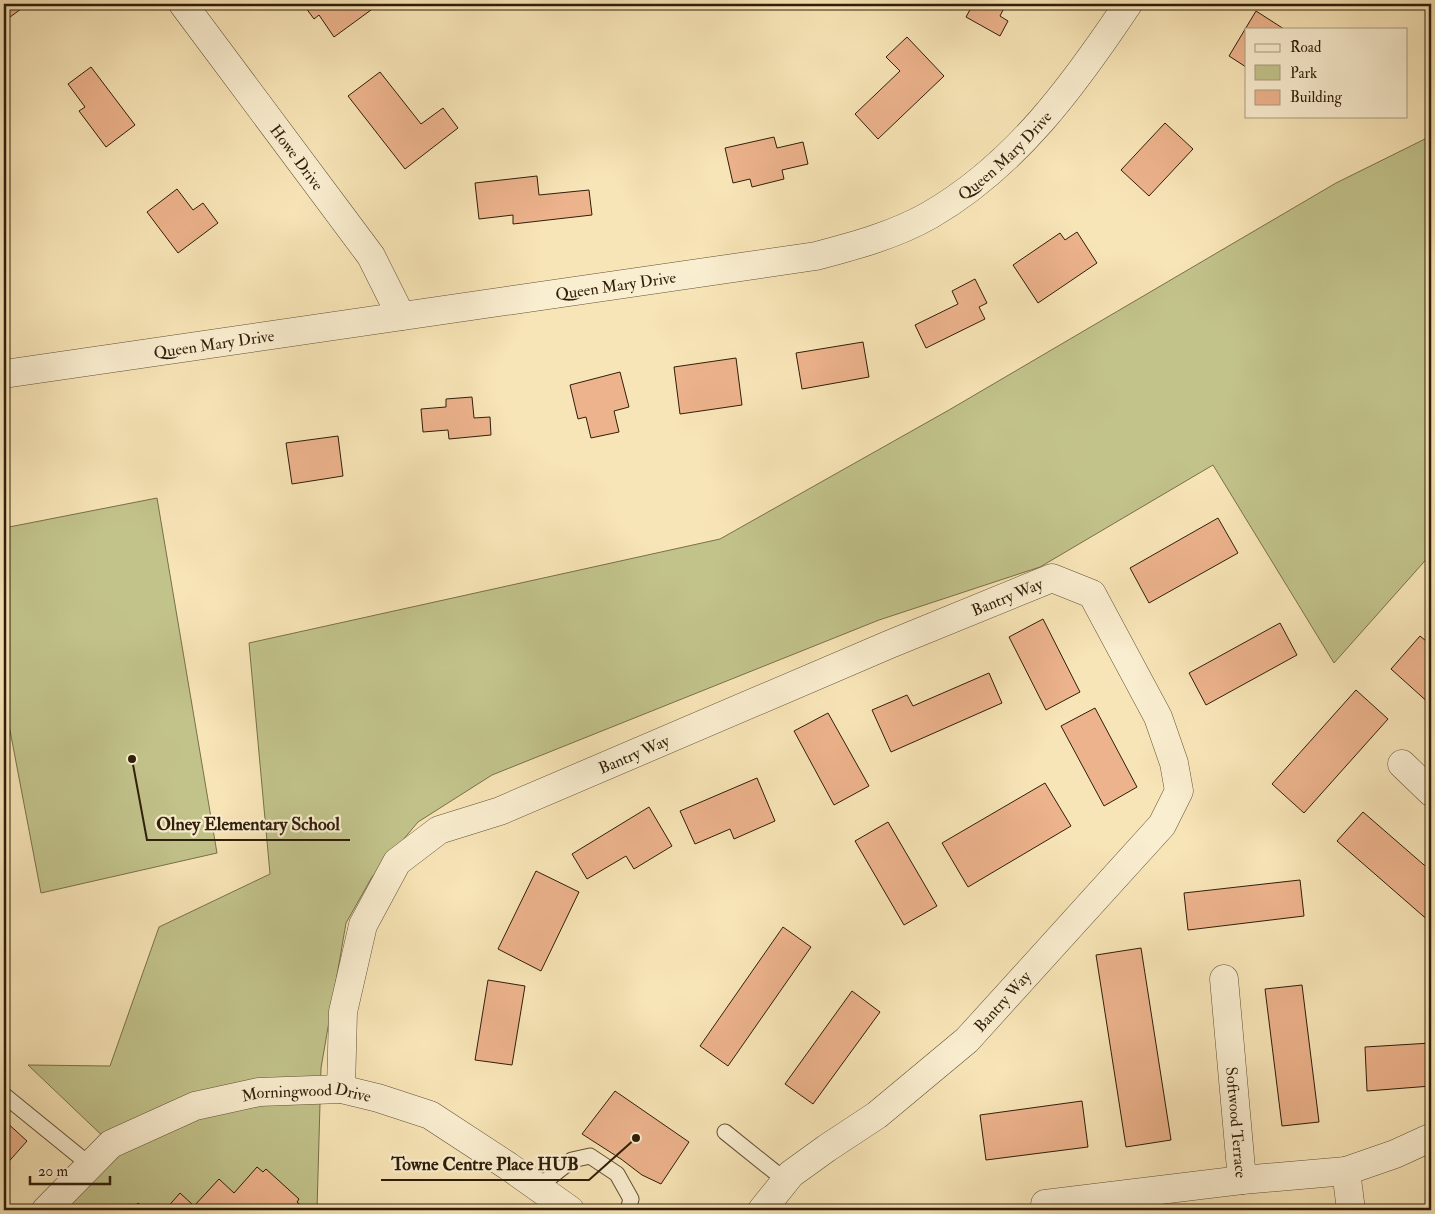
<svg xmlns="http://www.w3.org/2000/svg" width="1435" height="1214" font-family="'IM FELL Double Pica',serif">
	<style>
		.green { fill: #c2c38b; stroke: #78704a }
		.building { fill: #edb38c; stroke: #2f1e09 }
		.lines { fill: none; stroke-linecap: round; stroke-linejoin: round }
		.service-casing { stroke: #615034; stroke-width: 17 }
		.minor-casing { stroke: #615034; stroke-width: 29 }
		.tertiary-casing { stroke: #615034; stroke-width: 29 }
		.service { stroke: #faeed0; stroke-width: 15 }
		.minor { stroke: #faeed0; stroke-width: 28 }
		.tertiary { stroke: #faeed0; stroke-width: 28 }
		.labels { text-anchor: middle; stroke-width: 4.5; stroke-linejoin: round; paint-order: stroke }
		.street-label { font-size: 16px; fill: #2f1e09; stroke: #faeed0 }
		.leader { fill: none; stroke: #2f1e09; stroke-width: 2 }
		.callout-dot { fill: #2f1e09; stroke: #faeed0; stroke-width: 2 }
		.callout-label { font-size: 18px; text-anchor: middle; font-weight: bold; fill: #2f1e09; stroke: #faeed0; stroke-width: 4.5; stroke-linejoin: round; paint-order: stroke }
	</style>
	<rect width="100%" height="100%" fill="#f8e5b7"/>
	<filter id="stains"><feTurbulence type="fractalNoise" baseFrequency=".004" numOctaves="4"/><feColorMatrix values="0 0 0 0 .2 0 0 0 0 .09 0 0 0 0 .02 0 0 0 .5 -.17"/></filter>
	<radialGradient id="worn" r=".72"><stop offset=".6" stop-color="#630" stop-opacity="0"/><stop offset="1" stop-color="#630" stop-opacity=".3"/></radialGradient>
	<g class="green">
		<path d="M1431,136V554L1334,663L1213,465L1040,567L879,620L492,775L418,822L372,877L346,923L321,1068L317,1210H46L111,1144L28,1065L110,1066L159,927L270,874L249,643L720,539L949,410L1336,183Z"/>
		<path d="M157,498L217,853L41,893L4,699V528Z"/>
	</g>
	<g class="building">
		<path d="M4,4H28L10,17L4,8Z"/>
		<path d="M303,4H367L371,10L334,37L319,15L314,19Z"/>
		<path d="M973,4H1006L1000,16L1008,21L1000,36L966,17Z"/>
		<path d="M1256,11L1284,29H1246V67L1229,56Z"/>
		<path d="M907,37L944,76L878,139L855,114L900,71L886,57Z"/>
		<path d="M91,67L135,125L106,147L79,111L85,107L68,84Z"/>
		<path d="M380,72L421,124L443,108L458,128L405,169L348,96Z"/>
		<path d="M1165,123L1193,149L1149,196L1121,170Z"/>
		<path d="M774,137L777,148L803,142L808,164L782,170L784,179L752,187L750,179L733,183L725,148Z"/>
		<path d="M537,176L539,195L589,190L592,215L513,224V215L479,219L475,183Z"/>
		<path d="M177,189L193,210L203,203L218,223L178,253L147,212Z"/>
		<path d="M1077,232L1097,263L1038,303L1013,265L1060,233L1065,240Z"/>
		<path d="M975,279L987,303L979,307L985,319L926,348L915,325L958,304L952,291Z"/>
		<path d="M863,342L869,377L802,389L796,353Z"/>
		<path d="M736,358L742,405L680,414L674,367Z"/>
		<path d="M620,372L629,407L614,411L619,432L591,438L586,417L578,419L570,385Z"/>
		<path d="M472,397L474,418L490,417L491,435L449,439L448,430L423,432L421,409L446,407V399Z"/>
		<path d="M338,436L343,476L292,484L286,443Z"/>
		<path d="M1218,518L1238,553L1149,603L1130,568Z"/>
		<path d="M1043,619L1080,692L1046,710L1009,637Z"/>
		<path d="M1280,623L1297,655L1206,705L1189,673Z"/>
		<path d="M1420,636L1431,645V705L1391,669Z"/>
		<path d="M989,673L1002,703L891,752L872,710L907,695L913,706Z"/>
		<path d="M1356,690L1388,719L1304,813L1272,784Z"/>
		<path d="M1095,708L1137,787L1104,806L1061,726Z"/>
		<path d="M828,713L869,786L834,805L794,731Z"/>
		<path d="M757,778L775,821L734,839L730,829L695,844L680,811Z"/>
		<path d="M1045,783L1071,826L968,887L942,843Z"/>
		<path d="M649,807L672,846L634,869L626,856L587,879L572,854Z"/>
		<path d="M1363,812L1431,871L1430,922L1337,841Z"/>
		<path d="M888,822L937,906L904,925L855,841Z"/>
		<path d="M536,871L579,892L541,971L498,949Z"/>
		<path d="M1300,880L1304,916L1188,930L1184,893Z"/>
		<path d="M783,927L811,947L728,1066L700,1046Z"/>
		<path d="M1141,948L1171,1140L1126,1147L1096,955Z"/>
		<path d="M488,980L525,986L512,1065L475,1060Z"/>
		<path d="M1302,985L1319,1122L1282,1126L1265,989Z"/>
		<path d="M852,991L880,1012L813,1104L785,1084Z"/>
		<path d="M1431,1043V1086L1367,1091L1365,1047Z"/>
		<path d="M615,1091L689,1142L661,1184L642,1175L621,1159L582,1134Z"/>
		<path d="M1082,1101L1088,1147L986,1160L980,1115Z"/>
		<path d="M4,1120L27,1141L4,1167Z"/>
		<path d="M257,1167L263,1172L266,1169L299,1199L297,1202L304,1208L302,1210H165L180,1193L194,1206L219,1179L234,1193Z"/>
		<path d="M138,1203L146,1210H131Z"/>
	</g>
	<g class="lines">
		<g class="service-casing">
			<g id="service">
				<path d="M4,1095L90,1165"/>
				<path d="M725,1132L786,1181"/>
				<path d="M538,1187L572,1160L590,1156L617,1174L631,1199L628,1210"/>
			</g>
		</g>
		<g class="minor-casing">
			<g id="minor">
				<path id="s1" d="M183,4L371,256L401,316"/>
				<path id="s2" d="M4,374L816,256C854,246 895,235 930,215C1016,165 1074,85 1128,4"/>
				<path d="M1402,764L1431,792"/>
				<path id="s3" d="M1224,979L1242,1180L1346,1171L1351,1210"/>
				<path id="s4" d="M341,1089L343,1012L363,925L397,862L439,830L500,811L888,645L1052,578L1092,594L1158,717L1174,763L1179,791L1162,825L967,1040L877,1115L827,1148L791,1174L762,1210"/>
				<path d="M1346,1171L1395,1154L1430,1138"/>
				<path d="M1045,1204L1242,1180"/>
			</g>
		</g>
		<g class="tertiary-casing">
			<g id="tertiary">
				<path id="s5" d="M46,1210L111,1144L195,1106L259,1092L341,1089L378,1098L430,1115L508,1166L570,1210"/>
			</g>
		</g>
		<use href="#service" class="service"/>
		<use href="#minor" class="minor"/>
		<use href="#tertiary" class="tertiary"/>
	</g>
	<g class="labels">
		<g class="street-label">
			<text dy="6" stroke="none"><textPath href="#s2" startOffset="1038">Queen Mary Drive</textPath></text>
			<text dy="6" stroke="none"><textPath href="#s1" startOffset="191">Howe Drive</textPath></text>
			<text dy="6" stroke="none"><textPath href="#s2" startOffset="618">Queen Mary Drive</textPath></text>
			<text dy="6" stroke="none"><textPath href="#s2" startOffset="212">Queen Mary Drive</textPath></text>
			<text dy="6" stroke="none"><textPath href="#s4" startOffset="905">Bantry Way</textPath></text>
			<text dy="6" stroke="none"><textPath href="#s4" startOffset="500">Bantry Way</textPath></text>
			<text transform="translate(1002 1001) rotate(-48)" y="6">Bantry Way</text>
			<text dy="6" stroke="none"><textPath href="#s5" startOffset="298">Morningwood Drive</textPath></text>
			<text dy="6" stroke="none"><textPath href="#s3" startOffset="144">Softwood Terrace</textPath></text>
		</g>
	</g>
	<path class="leader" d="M132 759L147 840H350M636 1138L589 1180H381"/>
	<g class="callout-dot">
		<circle cx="132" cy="759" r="5"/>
		<circle cx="636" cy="1138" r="5"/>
	</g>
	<g class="callout-label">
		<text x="248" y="830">Olney Elementary School</text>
		<text x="485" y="1170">Towne Centre Place HUB</text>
	</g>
	<rect width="1435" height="1214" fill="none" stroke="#f8e5b7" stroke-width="20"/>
	<rect x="5" y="5" width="1425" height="1204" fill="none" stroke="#2f1e09" stroke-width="2.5"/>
	<rect x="10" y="10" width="1415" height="1194" fill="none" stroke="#2f1e09"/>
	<rect x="1245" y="28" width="162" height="90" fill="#faeed0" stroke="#a99b80"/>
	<rect x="1255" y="44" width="25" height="8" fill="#faeed0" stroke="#a99b80"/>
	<text x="1290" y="52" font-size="15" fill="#2f1e09">Road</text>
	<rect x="1255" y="65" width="25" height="15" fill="#c2c38b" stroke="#a99b80"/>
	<text x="1290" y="78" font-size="15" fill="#2f1e09">Park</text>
	<rect x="1255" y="90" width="25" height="15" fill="#edb38c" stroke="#a99b80"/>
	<text x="1290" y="102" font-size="15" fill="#2f1e09">Building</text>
	<path d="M30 1176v8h80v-8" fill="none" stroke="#2f1e09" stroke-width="2.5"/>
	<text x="38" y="1176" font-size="15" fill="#2f1e09" stroke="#faeed0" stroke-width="4" paint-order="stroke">20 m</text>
	<rect width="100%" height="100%" filter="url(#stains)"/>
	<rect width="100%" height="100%" fill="url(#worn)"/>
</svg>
